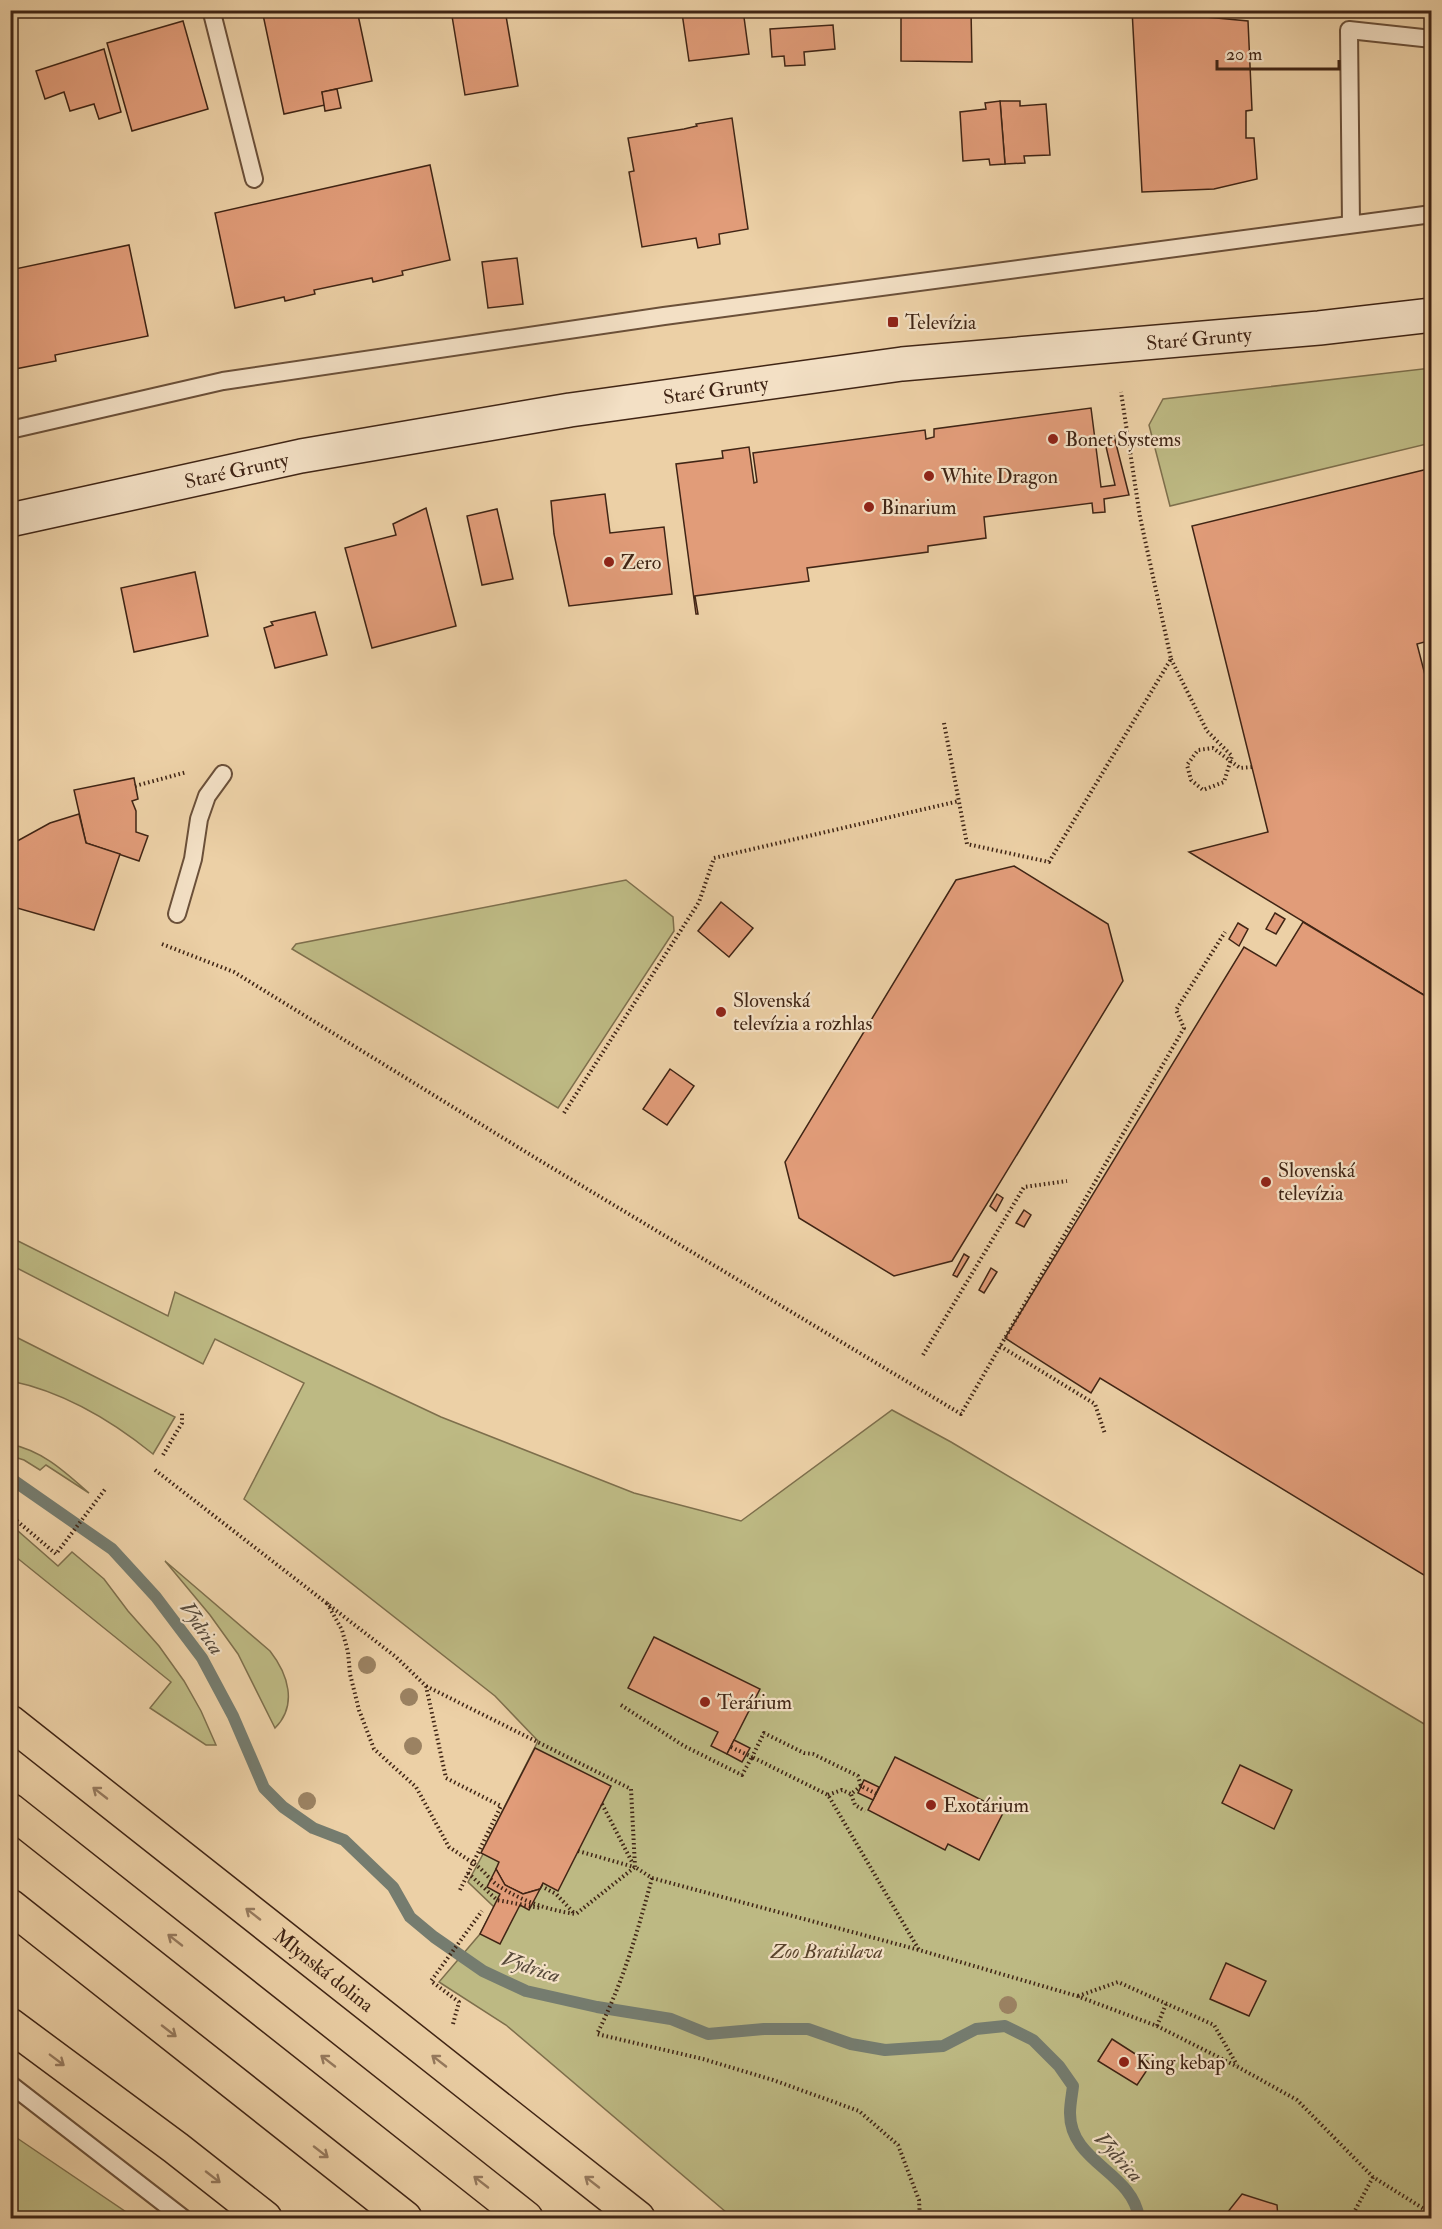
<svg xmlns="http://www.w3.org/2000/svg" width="1442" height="2229" font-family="'IM FELL Double Pica',serif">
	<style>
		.green { fill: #bdb983; stroke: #7e6f4c; stroke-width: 1.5 }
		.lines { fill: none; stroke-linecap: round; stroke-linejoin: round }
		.stream { stroke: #757c6f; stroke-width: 12 }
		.building { fill: #e19c79; stroke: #402515; stroke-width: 1.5 }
		.lane-casing { stroke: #6b5039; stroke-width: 20 }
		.secondary-casing { stroke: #402515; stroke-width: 36 }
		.primary-casing { stroke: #402515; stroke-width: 36 }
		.highway-casing { stroke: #402515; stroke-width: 36 }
		.path { stroke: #402515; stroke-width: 4; stroke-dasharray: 1.5 3; stroke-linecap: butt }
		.lane { stroke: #f3e0c5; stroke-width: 16 }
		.secondary { stroke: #f3e0c5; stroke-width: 33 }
		.primary { stroke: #ecd0a6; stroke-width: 33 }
		.highway { stroke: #ecd0a6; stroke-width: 33 }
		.tree { fill: #9b8262 }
		.oneway { stroke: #967a5e }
		.poi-dot { fill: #8f2418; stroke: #f3e0c5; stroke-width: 2 }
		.labels { text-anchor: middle; stroke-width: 4.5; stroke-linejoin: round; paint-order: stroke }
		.poi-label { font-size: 20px; fill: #402515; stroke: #f3e0c5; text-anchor: start }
		.street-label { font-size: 20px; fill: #402515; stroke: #f3e0c5 }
		.park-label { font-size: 20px; font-style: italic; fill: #59432b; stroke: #f3e0c5 }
		.water-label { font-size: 21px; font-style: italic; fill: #56493a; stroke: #f3e0c5 }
	</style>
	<rect width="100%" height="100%" fill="#ecd0a6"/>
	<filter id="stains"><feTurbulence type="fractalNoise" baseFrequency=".00333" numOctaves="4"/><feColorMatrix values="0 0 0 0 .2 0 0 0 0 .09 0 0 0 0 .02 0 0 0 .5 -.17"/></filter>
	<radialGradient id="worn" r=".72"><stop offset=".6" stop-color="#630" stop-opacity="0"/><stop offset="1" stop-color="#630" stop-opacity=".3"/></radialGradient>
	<g class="green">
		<path d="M1431,368V443L1170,506L1149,425L1163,399Z"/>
		<path d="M626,880L673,917L674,931L558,1108L292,949L296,944Z"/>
		<path d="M10,1237L168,1316L175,1292L441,1417L634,1493L741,1521L892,1410L951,1442L1431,1728V2218H733L506,2025L439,1982L480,1934L494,1907L468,1882L483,1854L481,1853L538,1741L495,1696L244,1499L304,1383L215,1339L203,1364L11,1265Z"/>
		<path d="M10,1334L175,1417L153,1454C111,1420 64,1392 11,1381Z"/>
		<path d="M10,1444C43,1451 64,1471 89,1493L46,1465L40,1470L24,1460L11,1456Z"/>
		<path d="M10,1524L58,1566L72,1552L104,1579L128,1611L159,1646L184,1681L201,1711L216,1745H206L150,1708L171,1682L11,1553Z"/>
		<path d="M165,1561L270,1651C288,1674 298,1705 275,1728L238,1654L210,1615Z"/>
		<path d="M11,2134L135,2218H11Z"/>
	</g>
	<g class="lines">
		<path class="stream" d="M10,1478L112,1549L156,1597L202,1658L233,1716L264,1788L283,1807L313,1828L344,1840L393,1887L410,1917L434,1937L483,1971L526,1991L597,2007L671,2019L708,2034L764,2029H808L851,2044L885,2050L943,2046L976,2029L1005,2026L1033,2040L1059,2066L1073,2086C1072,2095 1070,2104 1070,2113C1070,2163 1132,2171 1139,2218"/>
	</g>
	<g class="building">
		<path d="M262,10H357L372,81L322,92L325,105L284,114Z"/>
		<path d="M451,10H505L518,86L465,95Z"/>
		<path d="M686,10H743L749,54L689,61L682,13H686Z"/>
		<path d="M901,10H971L972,62L901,61Z"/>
		<path d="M1132,10L1248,21L1252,110L1246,111V138H1254L1257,179L1214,189L1142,192Z"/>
		<path d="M183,21L208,109L132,131L107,43Z"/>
		<path d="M833,25L835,49L804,52L805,65L785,66L784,56L772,57L770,29Z"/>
		<path d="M104,49L121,112L99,119L94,104L70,111L64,92L45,99L36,71Z"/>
		<path d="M337,89L341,108L325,111L322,92Z"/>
		<path d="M1000,101H1020V106L1046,104L1050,155L1024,156L1025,163L1005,164Z"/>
		<path d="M1000,101L1005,164L990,165L989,159L963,161L960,112L986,109L985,103Z"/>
		<path d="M732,118L748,229L719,234L720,244L698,248L696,238L642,247L629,172L634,171L628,138L684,129L697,126L696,124Z"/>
		<path d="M430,165L450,260L402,271L403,275L373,282L372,278L314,290L315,294L285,301L284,297L235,308L215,213Z"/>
		<path d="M129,245L148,336L55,355L56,361L10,370V270Z"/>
		<path d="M517,258L523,304L488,308L482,262Z"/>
		<path d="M1091,408L1101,487L1115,485L1104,438L1114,436L1129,495L1104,499L1105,512L1093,513L1092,503L984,517L986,538L928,546V552L807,568L809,581L695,596L698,614H696L676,464L723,458L722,451L749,447L754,483L757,482L753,453L925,430L926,439L934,437V429Z"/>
		<path d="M1432,468V640L1417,644L1432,702V1000L1189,852L1268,832L1192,526Z"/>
		<path d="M605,494L610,533L664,527L672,594L569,606L554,534L551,501Z"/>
		<path d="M426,508L456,626L372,648L345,548L396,535L393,524Z"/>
		<path d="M497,509L513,579L482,585L467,516Z"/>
		<path d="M195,572L208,636L134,652L121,588Z"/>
		<path d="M315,612L327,655L275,668L264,628L273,625L271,622Z"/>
		<path d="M134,778L138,799L132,801L136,811V832L148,836L139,861L86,843L74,790Z"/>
		<path d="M79,814L86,843L120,854L94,930L10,906V845L50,823Z"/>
		<path d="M1014,866L1108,924L1123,981L952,1261L894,1276L799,1218L785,1162L956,880Z"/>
		<path d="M721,902L753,928L729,957L698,931Z"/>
		<path d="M1275,913L1285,919L1276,934L1266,929Z"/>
		<path d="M1303,922L1432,1000V1580L1100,1378L1091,1393L1005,1338L1244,947L1276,966Z"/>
		<path d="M1238,923L1248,929L1239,946L1229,939Z"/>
		<path d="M670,1069L694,1086L667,1125L643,1109Z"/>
		<path d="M997,1194L1003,1198L996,1211L990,1206Z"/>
		<path d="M1024,1210L1031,1215L1024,1227L1016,1223Z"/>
		<path d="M964,1254L969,1257L957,1277L953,1275Z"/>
		<path d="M991,1268L997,1272L984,1293L979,1290Z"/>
		<path d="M654,1637L760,1689L727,1754L711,1746L718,1732L628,1688Z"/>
		<path d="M734,1740L750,1748L742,1762L727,1754Z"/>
		<path d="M535,1748L611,1786L558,1891L543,1883L540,1889L523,1894L505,1885L496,1869L499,1862L481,1853Z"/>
		<path d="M895,1757L1004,1811L979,1860L948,1844L945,1850L868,1810Z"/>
		<path d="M1240,1765L1292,1790L1274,1829L1222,1803Z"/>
		<path d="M864,1780L879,1787L873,1800L858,1793Z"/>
		<path d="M496,1869L505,1885L523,1894L540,1889L529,1910L520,1905L500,1944L480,1934L500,1894L487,1887Z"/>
		<path d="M1226,1963L1266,1981L1249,2016L1210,1999Z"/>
		<path d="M1112,2039L1151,2064L1137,2085L1098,2061Z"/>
		<path d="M1242,2194L1277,2205L1278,2218H1223Z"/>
	</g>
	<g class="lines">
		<g class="lane-casing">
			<g id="lane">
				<path d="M212,13L254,179"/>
				<path d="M1351,224L1349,30L1432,39"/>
				<path d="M10,430L223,381L664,316L1432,214"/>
				<path d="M177,914L193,859L199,819L207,796L223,774"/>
				<path d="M10,2084L183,2218"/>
			</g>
		</g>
		<g class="secondary-casing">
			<g id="secondary">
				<path id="s1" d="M10,520L301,456L570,410L902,364L1319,328L1432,315"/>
			</g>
		</g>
		<g class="primary-casing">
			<g id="primary">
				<path id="s2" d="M10,1722L638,2218"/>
				<path d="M10,2025L176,2148L265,2218"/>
			</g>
		</g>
		<g class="highway-casing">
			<g id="highway">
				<path d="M10,1810L526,2218"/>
				<path d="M10,1906L405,2218"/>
			</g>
		</g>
		<g class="path">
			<path d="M1171,659L1207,731L1232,756L1224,782L1203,790L1191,780L1187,765L1198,750L1213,748L1240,768L1252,767"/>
			<path d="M944,723L967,844L1049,862L1171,659L1140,517L1121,392"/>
			<path d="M135,786L187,772"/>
			<path d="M162,944L234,972L534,1157L961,1414L1184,1028L1176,1010L1225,932"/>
			<path d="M564,1113L699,902L714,858L959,801"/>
			<path d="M1000,1346L1095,1404L1105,1434"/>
			<path d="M923,1355L1024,1187L1067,1181"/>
			<path d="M163,1455L182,1423V1412"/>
			<path d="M155,1470L396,1657L426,1686L446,1778L501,1806L473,1863L449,1847L416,1787L374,1749L359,1710L350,1674L348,1652L342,1630L327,1603"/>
			<path d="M10,1515L56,1554L106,1488"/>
			<path d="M426,1686L631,1789L635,1867"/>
			<path d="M621,1705L684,1746L742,1775L752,1757L828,1795L919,1950"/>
			<path d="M731,1747L752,1757L764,1733L804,1753L813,1754L858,1776L861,1786L877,1794"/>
			<path d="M861,1786L851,1794L855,1805L865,1811"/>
			<path d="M828,1795L842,1790L851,1794"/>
			<path d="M602,1804L633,1864"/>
			<path d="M578,1851L634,1867"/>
			<path d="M468,1873L497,1900L540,1908"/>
			<path d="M652,1878C637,1934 623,1982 597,2034L703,2059L773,2080L859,2111L898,2145L919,2200L920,2218"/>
			<path d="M541,1886L556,1894L575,1914"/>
			<path d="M460,1890L473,1863C482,1868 488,1878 497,1885C522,1901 547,1910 576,1914L635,1867L652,1878L919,1950L1077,1996L1157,2026L1238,2067L1297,2100L1373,2177L1432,2214"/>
			<path d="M1078,1996L1118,1982L1214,2025L1237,2065"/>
			<path d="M453,2024L459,2002L431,1981L482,1911"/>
			<path d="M1157,2026L1166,2004"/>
			<path d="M1351,2218L1373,2177"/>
		</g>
		<use href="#lane" class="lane"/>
		<use href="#secondary" class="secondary"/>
		<use href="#primary" class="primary"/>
		<use href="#highway" class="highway"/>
	</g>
	<g class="tree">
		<circle cx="367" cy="1665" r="9"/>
		<circle cx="409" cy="1697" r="9"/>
		<circle cx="413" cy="1746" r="9"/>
		<circle cx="307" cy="1801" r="9"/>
		<circle cx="1008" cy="2005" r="9"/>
	</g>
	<defs><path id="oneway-shaft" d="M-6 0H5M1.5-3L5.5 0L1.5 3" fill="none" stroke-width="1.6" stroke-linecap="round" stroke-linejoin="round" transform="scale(1.5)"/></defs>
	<g class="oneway">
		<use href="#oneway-shaft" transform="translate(100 1793) rotate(-142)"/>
		<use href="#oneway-shaft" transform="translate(253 1914) rotate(-142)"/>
		<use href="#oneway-shaft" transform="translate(175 1940) rotate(-142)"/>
		<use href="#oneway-shaft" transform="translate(169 2031) rotate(38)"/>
		<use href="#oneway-shaft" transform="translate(57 2060) rotate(37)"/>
		<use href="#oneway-shaft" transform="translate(328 2061) rotate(-142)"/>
		<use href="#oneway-shaft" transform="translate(439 2061) rotate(-142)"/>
		<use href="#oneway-shaft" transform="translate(321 2152) rotate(38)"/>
		<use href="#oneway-shaft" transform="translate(213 2177) rotate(38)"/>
		<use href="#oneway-shaft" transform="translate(481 2182) rotate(-142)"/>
		<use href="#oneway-shaft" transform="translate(592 2182) rotate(-142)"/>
	</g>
	<g class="poi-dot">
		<rect x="887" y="316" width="12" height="12" rx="3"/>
		<circle cx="1053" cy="439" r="6"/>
		<circle cx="929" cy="476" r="6"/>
		<circle cx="869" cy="507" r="6"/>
		<circle cx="609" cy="562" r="6"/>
		<circle cx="721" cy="1012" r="6"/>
		<circle cx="1266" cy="1182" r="6"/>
		<circle cx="705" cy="1702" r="6"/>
		<circle cx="931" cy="1805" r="6"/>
		<circle cx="1124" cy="2062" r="6"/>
	</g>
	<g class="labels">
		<g class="poi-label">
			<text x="905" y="329">Televízia</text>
			<text x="1065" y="446">Bonet Systems</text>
			<text x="941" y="483">White Dragon</text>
			<text x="881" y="514">Binarium</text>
			<text x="621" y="569">Zero</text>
			<text x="733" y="1007">Slovenská<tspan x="733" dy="23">televízia a rozhlas</tspan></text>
			<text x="1278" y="1177">Slovenská<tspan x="1278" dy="23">televízia</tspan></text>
			<text x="717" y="1709">Terárium</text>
			<text x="943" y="1812">Exotárium</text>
			<text x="1136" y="2069">King kebap</text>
		</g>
		<g class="street-label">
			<text dy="7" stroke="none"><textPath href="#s1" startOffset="1204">Staré Grunty</textPath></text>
			<text dy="7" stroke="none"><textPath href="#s1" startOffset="718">Staré Grunty</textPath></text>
			<text dy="7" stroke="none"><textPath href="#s1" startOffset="232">Staré Grunty</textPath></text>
			<text dy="7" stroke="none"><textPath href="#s2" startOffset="400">Mlynská dolina</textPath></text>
		</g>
		<g class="park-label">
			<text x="827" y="1958">Zoo Bratislava</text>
		</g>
		<g class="water-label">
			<text transform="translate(202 1628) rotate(55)" y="7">Vydrica</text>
			<text transform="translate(531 1967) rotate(18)" y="7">Vydrica</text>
			<text transform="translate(1119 2157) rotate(47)" y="7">Vydrica</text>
		</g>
	</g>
	<rect width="1442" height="2229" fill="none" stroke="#ecd0a6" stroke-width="36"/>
	<rect x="12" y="12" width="1418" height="2205" fill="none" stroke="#402515" stroke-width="3"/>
	<rect x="18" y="18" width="1406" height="2193" fill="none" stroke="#402515" stroke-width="1.5"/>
	<path d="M1217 60v9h122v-9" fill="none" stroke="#402515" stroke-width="3"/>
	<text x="1226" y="60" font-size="18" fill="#402515" stroke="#f3e0c5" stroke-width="4.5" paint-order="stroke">20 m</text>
	<rect width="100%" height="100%" filter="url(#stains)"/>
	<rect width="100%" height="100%" fill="url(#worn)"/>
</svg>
